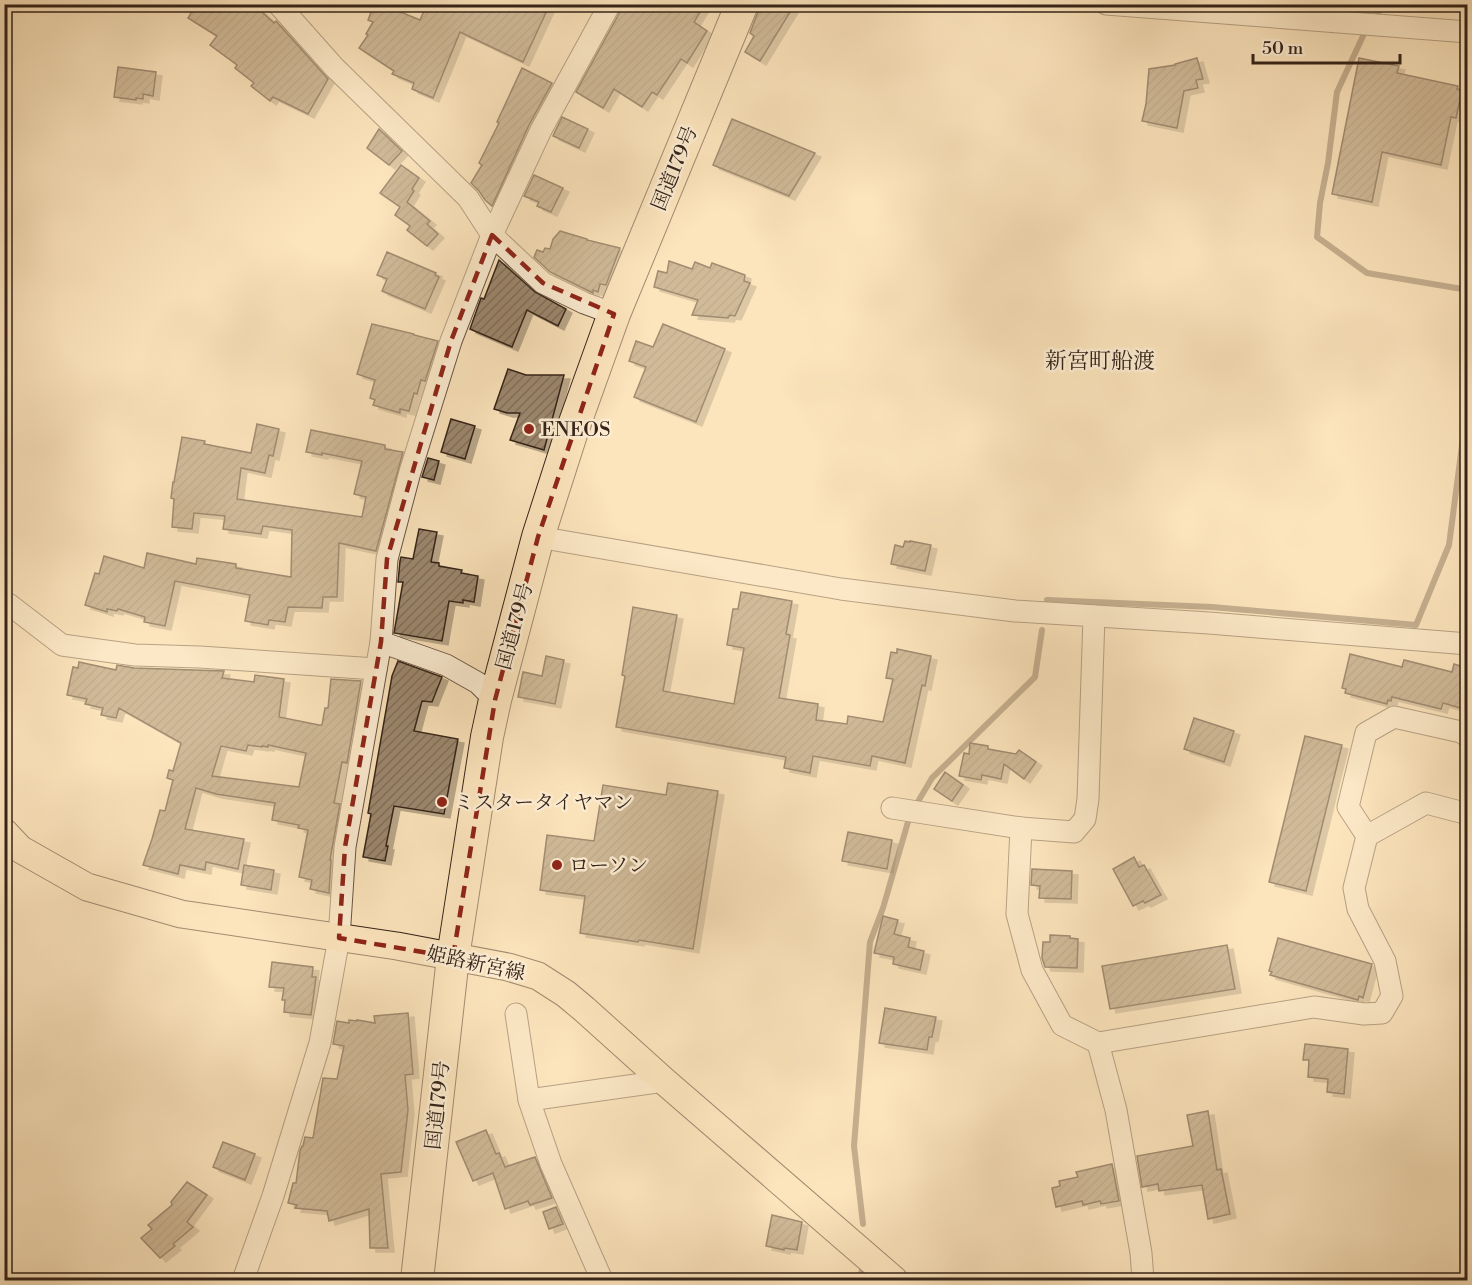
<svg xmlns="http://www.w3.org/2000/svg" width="1472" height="1285" font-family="'Libre Bodoni','Noto Serif JP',serif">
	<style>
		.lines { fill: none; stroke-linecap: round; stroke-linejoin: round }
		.stream { stroke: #836f5a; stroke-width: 6 }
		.building { fill: url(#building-hatch); stroke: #342319; stroke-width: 1.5; fill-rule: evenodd; filter: url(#shadow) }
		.minor-casing { stroke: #665342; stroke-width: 23 }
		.major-casing { stroke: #342319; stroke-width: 29 }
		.highway-casing { stroke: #342319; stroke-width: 34 }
		.minor { stroke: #fdedd3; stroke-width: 21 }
		.major { stroke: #fce4bc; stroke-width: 27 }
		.highway { stroke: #fce4bc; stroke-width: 32 }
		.marked { fill: none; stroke: #8f2418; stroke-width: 4.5; stroke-dasharray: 12 8; stroke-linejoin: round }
		.poi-dot { fill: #8f2418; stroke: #fdedd3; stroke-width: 2 }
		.labels { text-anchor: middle; stroke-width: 5; stroke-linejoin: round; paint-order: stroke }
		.street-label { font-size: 20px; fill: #342319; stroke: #fdedd3 }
		.poi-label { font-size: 20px; fill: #342319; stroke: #fdedd3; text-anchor: start }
		.quarter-label { font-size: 22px; fill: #342319; stroke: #fdedd3 }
	</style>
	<defs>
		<pattern id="building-hatch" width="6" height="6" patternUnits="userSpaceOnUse" patternTransform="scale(1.5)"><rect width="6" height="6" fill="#9c876e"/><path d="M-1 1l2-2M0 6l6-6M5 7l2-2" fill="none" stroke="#806e5a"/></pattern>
		<filter id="shadow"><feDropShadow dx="6" dy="4" stdDeviation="0" flood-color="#0004"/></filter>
	</defs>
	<rect width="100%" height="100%" fill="#fce4bc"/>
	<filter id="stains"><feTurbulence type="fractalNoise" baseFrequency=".00333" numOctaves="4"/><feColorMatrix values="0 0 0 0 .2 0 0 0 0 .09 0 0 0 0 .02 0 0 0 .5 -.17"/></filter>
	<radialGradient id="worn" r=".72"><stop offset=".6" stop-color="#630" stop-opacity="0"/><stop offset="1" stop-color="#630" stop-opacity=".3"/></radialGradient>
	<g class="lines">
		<g class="stream">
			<path d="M1378,13L1383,4"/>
			<path d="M1363,36L1337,92L1328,163L1320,203L1317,237L1367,273L1468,290"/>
			<path d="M1047,600L1212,607L1416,625L1449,545L1468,400"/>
			<path d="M863,1224L854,1146L870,942L883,908L910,815L932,778L1035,677L1042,630"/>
			<path d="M859,1280L862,1270"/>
		</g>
	</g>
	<g class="building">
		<path d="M196,4H253L274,23L276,21L328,79L308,114L273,97L270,101L251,86L254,83L235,68L237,65L210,45L217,36L188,18Z"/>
		<path d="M374,4H381L420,20L427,4H550L523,62L460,32L433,98L412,89L414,83L392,74L394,71L359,48L368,35L366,34L373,22L368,20Z"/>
		<path d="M623,4H705L694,22L707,31L687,63L681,59L657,95L652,92L642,107L614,89L603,108L576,92L621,10Z"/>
		<path d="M761,4H795L760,61L745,52L754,36L750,33Z"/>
		<path d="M1197,58L1203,79L1196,80L1198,88L1184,91L1177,128L1142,121L1146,104L1149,69L1175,65V64Z"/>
		<path d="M1359,58L1399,66L1397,73L1458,86L1457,89L1462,90L1456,118L1451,117L1441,165L1382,152L1372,202L1332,194Z"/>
		<path d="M118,67L156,72L153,96L143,94V99L136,98V100L114,97Z"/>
		<path d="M522,68L552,83L529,125L492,206L485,200L479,191L471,183L482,165L479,163L499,123L497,122Z"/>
		<path d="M562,117L588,129L579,148L553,136Z"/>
		<path d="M732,119L815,153L789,196L713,165Z"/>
		<path d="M379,129L402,151L389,165L367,148Z"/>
		<path d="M401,165L419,178L412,189L414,191L407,202L430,221L427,224L438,234L427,246L407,230L410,226L395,215L400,207L380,193Z"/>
		<path d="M534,175L563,188L551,212L537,206L539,202L524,196Z"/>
		<path d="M560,231L587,239V240L620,248L606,285L600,284L598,292L593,290V293L589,291L550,272L534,257L537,250L543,252L545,248L550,249L553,239Z"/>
		<path d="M387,252L436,273L435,275L439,277L425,309L382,291L387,279L377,275Z"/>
		<path d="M499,260L535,292L566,309L558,326L527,310L512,347L470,329L481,298L484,299Z"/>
		<path d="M669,261L692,269L695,262L710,268L712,263L745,275L744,281L750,283L735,316L730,315L728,318L692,315L698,300L654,287L658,271L667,273Z"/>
		<path d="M372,324L414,334V335L438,341L425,381L421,380L417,394L414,393L409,411L400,409V413L373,405L375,400L370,398L375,380L357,374Z"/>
		<path d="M663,324L725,349L696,422L634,397L646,367L629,361L636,341L653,347Z"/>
		<path d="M508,369L526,375H564L544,450L510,440L520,413H507L494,409Z"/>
		<path d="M451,419L475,426L465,459L441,452Z"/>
		<path d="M257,424L279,429L273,456L269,455L265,473L241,468L237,499L362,517L366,497L354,494L362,461L322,453V455L306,452L311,430L385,445V449L403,452L376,551L339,543L337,597H323L322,608L288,607L285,622L269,620L268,625L245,621L250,595L175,581L165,626L144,622L145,617L118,609L117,611L107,609V612L85,605L95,573L99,574L104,556L144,568L147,553L196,564L197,558L236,564V568L291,577L292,530L263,526L261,534L223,529L225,516L194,513L192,529L172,527L174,499L171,498L173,482H174L182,437L205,441L204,444L251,453Z"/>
		<path d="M428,458L439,461L434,480L422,477Z"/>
		<path d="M419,529L437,532L431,562L439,563V566L462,570L461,573L478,576L474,602L463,600V603L449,601L442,641L394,633L403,582H398L400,561L401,557L413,559Z"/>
		<path d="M905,541L910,542V541L931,545L925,571L891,564L895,545L903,547Z"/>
		<path d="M741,592L792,601L786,634L790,635L779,698L818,704L816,720L847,724L848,716L883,722L893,679L886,678L891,652L897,653V649L931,656L925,686L922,685L905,763L872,756L870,766L813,756L810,773L784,768L786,757L616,727L625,676L622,675L633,607L677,615L663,691L734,704L744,648L727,645L733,609H738Z"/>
		<path d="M1350,654L1402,667L1404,660L1452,672L1454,664L1467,668V710L1443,703L1441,709L1392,697L1391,701L1388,700L1387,704L1345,693L1346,689L1342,688Z"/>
		<path d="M546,656L564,660L555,704L518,697L523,672L542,676Z"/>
		<path d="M398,661L442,677L432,702L422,701L414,731L458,739L444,814L394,806L386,846H388L385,861L363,857L371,814L368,813L392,676Z"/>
		<path d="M79,662L116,670L117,665L134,668L224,671L222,678L254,682L255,675L284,679L279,717L319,725H322L325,708H328L331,679L361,681L347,763L342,762L334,803L340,804L330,860H331L329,893L310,889L312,880L299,877L308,830L298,828L299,825L272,820L275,803L216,794L196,788L185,829L244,839L238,869L206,862L205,870L180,865L178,874L143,865L152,839L160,810L165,811L173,780L167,778L169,770L173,771L181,743L119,708L116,718L101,715L103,708L85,704L87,699L67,695L73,667L78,668ZM248,745L262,747V746L268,747V745L306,753L299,787L212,776L221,746L246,751Z"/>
		<path d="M1194,718L1234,731L1224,762L1184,749Z"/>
		<path d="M1305,736L1342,745L1306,891L1269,882Z"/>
		<path d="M970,743L988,746V749L1016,754L1019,750L1036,762L1024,779L1004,764L1001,779L982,775L981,780L959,776L964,753L969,754Z"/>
		<path d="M945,772L963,785L952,801L934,789Z"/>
		<path d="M668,783L718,791L693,949L639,940L638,942L580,933L585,896L540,890L547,835L594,841L603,785L666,795Z"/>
		<path d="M848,832L892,840L887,869L842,861Z"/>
		<path d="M1134,857L1139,867L1144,865L1161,895L1145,903L1143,901L1133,906L1113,869Z"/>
		<path d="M244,865L274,870L271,890L241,885Z"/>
		<path d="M1032,869L1072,871L1071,899L1039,898L1040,886L1031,885Z"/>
		<path d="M883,916L898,920L894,934L910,938L908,947L924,951L920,970L893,964L894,957L874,953Z"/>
		<path d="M1050,935L1070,936V938L1078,939L1077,968L1045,967L1042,958L1043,942H1050Z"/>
		<path d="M1278,938L1372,964L1363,998L1359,996L1358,1000L1270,975L1272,972L1269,971Z"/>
		<path d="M1227,945L1235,989L1110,1009L1102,966Z"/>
		<path d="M272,962L313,967L312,977H316L311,1015L284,1012L285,1000H282L284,988L269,987Z"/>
		<path d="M885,1008L936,1017L932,1037H929L927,1050L879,1043Z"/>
		<path d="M408,1013L413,1074L405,1075L408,1110L401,1172L381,1174L388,1248H370L369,1209L329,1221L327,1211L295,1208L297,1205L288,1203L293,1183H296L300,1151L302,1146H303L305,1137L313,1138L323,1078L337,1079L344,1046L333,1044L337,1021L349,1023V1020L357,1021V1020L375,1023L374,1016Z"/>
		<path d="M1305,1044L1348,1049L1344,1094L1327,1092L1328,1079L1308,1077L1309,1060H1303Z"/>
		<path d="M1208,1111L1217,1170L1221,1169L1230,1214L1208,1219L1202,1185L1159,1191L1158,1184L1142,1187L1137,1156L1193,1146L1187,1115Z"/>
		<path d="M486,1130L496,1154L499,1153L505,1167L535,1157L552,1198L530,1205L528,1201L505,1209L493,1173L473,1181L456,1142Z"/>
		<path d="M223,1142L255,1154L245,1180L213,1167Z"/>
		<path d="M1112,1164L1119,1201L1101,1204L1100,1201L1083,1205L1082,1201L1056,1207L1052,1188L1060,1186L1059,1181L1078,1177L1076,1172Z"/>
		<path d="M187,1182L207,1195L187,1222L193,1227L173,1244L175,1246L160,1258L141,1238L152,1229L148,1225L172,1205L171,1202Z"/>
		<path d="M556,1207L563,1224L549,1229L543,1212Z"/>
		<path d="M772,1215L802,1222L797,1250L784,1248V1250L766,1246Z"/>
	</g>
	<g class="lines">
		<g class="minor-casing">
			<g id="minor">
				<path d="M278,4L334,67L468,198L492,235L543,283L584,303L614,314"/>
				<path d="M1106,4L1468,32"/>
				<path d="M538,537L841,589L1015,611L1209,623L1468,644"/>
				<path d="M4,602L10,605L62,645L135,655L200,657L376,669"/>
				<path d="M381,642L446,665L478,683L495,700"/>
				<path d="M892,808L1021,828L1017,914L1032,970L1062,1025L1098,1043L1116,1110L1141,1253L1143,1280"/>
				<path d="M1021,828L1074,832L1085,819L1088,799L1094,616"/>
				<path d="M1367,836L1348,807L1366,733L1394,717L1461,732L1468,737"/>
				<path d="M516,1014L529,1100L551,1164L602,1280"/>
				<path d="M1098,1043L1314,1007L1364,1014L1382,1013L1392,996L1385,961L1358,909L1354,888L1367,836L1426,803L1468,814"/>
				<path d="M529,1100L664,1081"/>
				<path d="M243,1280L273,1196L320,1043L339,938L345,847L381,642L387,559L410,472L451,341L492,235L541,130L610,4"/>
			</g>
		</g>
		<g class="major-casing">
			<path id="major" d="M4,832L20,849L87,887L181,914L397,946L508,967L538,976L566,994L584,1009L664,1081L894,1280"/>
		</g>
		<g class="highway-casing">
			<path id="highway" d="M417,1280L453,957L487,737L495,700L538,537L572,431L614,314L742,4"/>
		</g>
		<use href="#minor" class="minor"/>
		<use href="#major" class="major"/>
		<use href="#highway" class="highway"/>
	</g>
	<path d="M0 0H1472V1285H0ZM492,235L543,283L614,314L538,537L495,700L453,957L339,938L345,847L381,642L387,559L451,341Z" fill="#fce4bc" fill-opacity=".55" fill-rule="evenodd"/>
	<path class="marked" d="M492,235L543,283L614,314L538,537L495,700L453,957L339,938L345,847L381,642L387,559L451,341Z"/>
	<g class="poi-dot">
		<circle cx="529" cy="429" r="6"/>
		<circle cx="442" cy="802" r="6"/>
		<circle cx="557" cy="865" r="6"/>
	</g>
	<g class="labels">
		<g class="street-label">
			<text transform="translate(674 168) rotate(-68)" y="7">国道179号</text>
			<text transform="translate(514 626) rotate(-75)" y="7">国道179号</text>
			<text transform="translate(476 963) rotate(12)" y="7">姫路新宮線</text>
			<text transform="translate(437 1105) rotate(-84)" y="7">国道179号</text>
		</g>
		<g class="poi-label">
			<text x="541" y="436">ENEOS</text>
			<text x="454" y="809">ミスタータイヤマン</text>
			<text x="569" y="872">ローソン</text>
		</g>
		<g class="quarter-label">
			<text x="1100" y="368">新宮町船渡</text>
		</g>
	</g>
	<rect width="1472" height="1285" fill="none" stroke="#fce4bc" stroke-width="24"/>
	<rect x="6" y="6" width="1460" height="1273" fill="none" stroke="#342319" stroke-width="3"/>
	<rect x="12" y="12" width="1448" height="1261" fill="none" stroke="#342319" stroke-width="1.5"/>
	<path d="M1253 54v9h147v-9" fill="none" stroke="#342319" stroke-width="3"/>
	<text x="1262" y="54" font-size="18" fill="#342319" stroke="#fdedd3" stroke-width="4.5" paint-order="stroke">50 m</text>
	<rect width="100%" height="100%" filter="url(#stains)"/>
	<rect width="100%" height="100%" fill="url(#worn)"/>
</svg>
